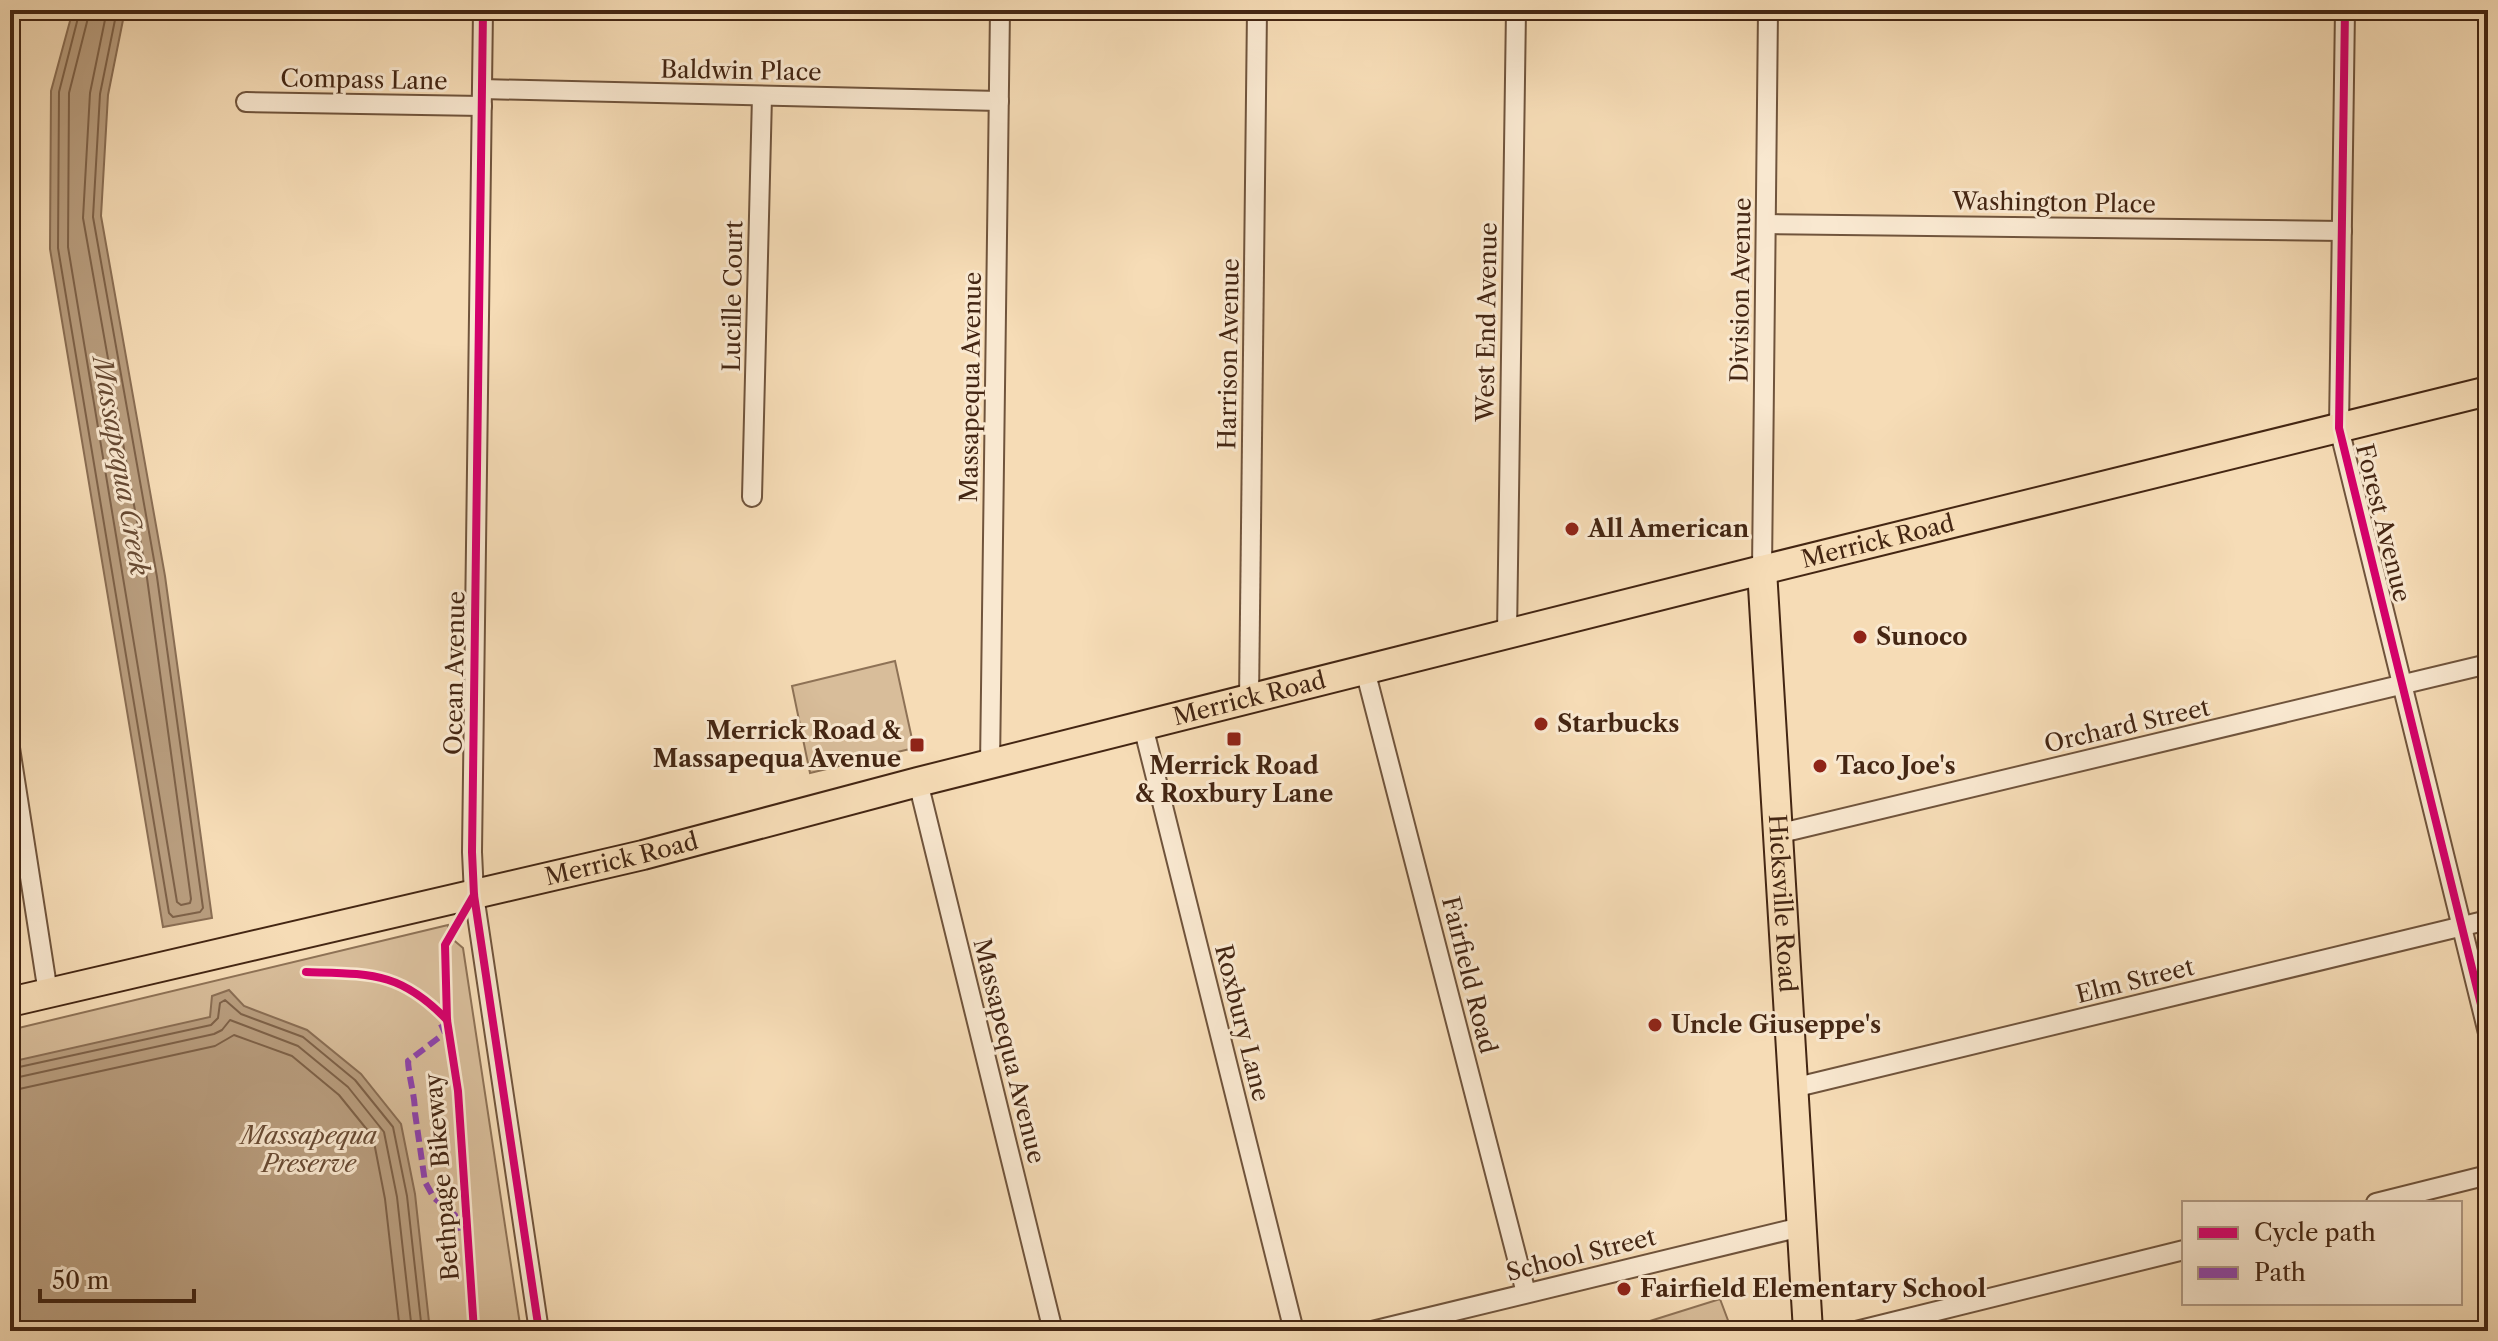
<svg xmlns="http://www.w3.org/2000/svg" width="2498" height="1341" font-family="'Libre Caslon Text',serif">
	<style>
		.green { fill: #d8bd9a; stroke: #8e7256; stroke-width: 2 }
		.water { fill: #b99e7f; stroke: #8a6e54; stroke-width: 2 }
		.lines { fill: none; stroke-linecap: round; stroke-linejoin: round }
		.shore { stroke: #7e6249; stroke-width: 2 }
		.minor-casing { stroke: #70543c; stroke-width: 22 }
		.primary-casing { stroke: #442613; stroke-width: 32 }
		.minor { stroke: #f9e8d0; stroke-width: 18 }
		.primary { stroke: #f6dcb6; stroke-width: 28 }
		.quiet { stroke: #8e44ad; stroke-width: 6; stroke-dasharray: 12 6; stroke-linecap: butt }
		.cycleway-casing { stroke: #f9e8d0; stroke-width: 13 }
		.cycleway { stroke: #d6006c; stroke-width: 8 }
		.poi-dot { fill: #8f2418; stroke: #f9e8d0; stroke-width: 3 }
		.labels { text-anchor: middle; stroke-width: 6; stroke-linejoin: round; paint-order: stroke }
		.street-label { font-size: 24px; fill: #442613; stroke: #f9e8d0 }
		.poi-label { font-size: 24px; font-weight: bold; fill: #442613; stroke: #f9e8d0; text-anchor: start }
		.park-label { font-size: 24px; font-style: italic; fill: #694c35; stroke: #f9e8d0 }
		.water-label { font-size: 26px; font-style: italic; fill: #674a33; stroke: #f9e8d0 }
	</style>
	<rect width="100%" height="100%" fill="#f6dcb6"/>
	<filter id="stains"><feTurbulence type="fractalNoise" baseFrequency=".0025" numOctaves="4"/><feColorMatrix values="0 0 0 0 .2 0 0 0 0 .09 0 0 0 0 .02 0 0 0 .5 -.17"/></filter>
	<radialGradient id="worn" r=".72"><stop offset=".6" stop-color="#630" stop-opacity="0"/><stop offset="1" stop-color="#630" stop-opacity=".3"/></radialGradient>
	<g class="green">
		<path d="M895,661L914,748L810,773L792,686Z"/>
		<path d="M448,925L450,937L463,948L521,1331H10V1030Z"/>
		<path d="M1720,1299L1732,1331H1618Z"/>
	</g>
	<g class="water">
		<path d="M73,10H125L108,95L101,216L165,576L212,918L163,927L50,249L51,91Z"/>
		<path d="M229,990L244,1006L307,1030L361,1074L401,1124L415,1194L430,1331H10V1062L210,1017L212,996Z"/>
	</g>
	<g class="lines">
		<g class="shore">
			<path d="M80,10L59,92L58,248L169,913L173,917L200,912L203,908L157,577L93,217L100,94L117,10"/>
			<path d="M90,10L69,93L68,247L177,902L181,905L190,903L191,899L147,578L83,218L90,93L107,10"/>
			<path d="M10,1069L211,1025L218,1018L220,1003L225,1000L241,1014L303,1037L355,1080L393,1127L407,1196L422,1331"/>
			<path d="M10,1079L214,1034L222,1030L230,1020L298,1046L348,1087L384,1132L397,1197L412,1331"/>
			<path d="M10,1091L215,1046L234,1035L292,1056L339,1095L373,1137L385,1199L400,1331"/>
		</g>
		<g class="minor-casing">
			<g id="minor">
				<path d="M483,10L472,852L474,895L539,1331"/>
				<path d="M2345,10L2339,428L2488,1033"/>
				<path d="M482,89L999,101"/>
				<path d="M246,102L482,106"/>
				<path d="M1766,224L2342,231"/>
				<path d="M752,497L762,96"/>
				<path d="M1762,570L1768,10"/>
				<path d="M1507,634L1516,10"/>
				<path d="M1365,670L1526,1293"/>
				<path d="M1249,699L1257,10"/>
				<path d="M1143,726L1294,1331"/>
				<path d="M10,748L48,993"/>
				<path d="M990,765L1000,10"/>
				<path d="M918,782L1053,1331"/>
				<path d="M1777,834L2488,664"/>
				<path d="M1793,1088L2488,920"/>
				<path d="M2376,1203L2488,1175"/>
				<path d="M1372,1331L1801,1227"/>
				<path d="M1856,1331L2184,1250"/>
			</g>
		</g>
		<g class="primary-casing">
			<g id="primary">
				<path id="s1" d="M1762,570L1808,1331"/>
				<path id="s2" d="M10,1002L643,855L918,782L1762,570L2488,391"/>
			</g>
		</g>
		<use href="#minor" class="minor"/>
		<use href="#primary" class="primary"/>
		<path class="quiet" d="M441,1024L445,1033L408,1061C409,1079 415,1095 415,1113L425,1182L434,1198L455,1215L458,1231"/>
		<g class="cycleway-casing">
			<g id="cycleway">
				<path d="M483,10L472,852L474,895L539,1331"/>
				<path d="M2345,10L2339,428L2488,1033"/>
				<path d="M306,972C370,974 400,971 447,1020"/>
				<path d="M474,1331L458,1091L447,1020L445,945L474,895"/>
			</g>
		</g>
		<use href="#cycleway" class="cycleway"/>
	</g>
	<g class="poi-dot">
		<circle cx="1572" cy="529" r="8"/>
		<circle cx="1860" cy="637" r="8"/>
		<circle cx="1541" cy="724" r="8"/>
		<rect x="1226" y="731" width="16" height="16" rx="4"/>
		<rect x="909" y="737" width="16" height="16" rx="4"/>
		<circle cx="1820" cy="766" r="8"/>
		<circle cx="1655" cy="1025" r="8"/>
		<circle cx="1624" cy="1289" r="8"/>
	</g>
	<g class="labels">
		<g class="street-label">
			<text transform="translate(741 71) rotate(1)" y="8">Baldwin Place</text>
			<text transform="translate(364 80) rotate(1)" y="8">Compass Lane</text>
			<text transform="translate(2054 203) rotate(1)" y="8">Washington Place</text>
			<text transform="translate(1741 290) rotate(-89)" y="8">Division Avenue</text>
			<text transform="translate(733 296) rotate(-89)" y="8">Lucille Court</text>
			<text transform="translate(1487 322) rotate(-89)" y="8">West End Avenue</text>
			<text transform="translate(1229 354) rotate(-89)" y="8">Harrison Avenue</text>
			<text transform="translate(971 387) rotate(-89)" y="8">Massapequa Avenue</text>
			<text transform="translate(2383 523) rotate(76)" y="8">Forest Avenue</text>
			<text dy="8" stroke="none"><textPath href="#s2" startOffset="1924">Merrick Road</textPath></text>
			<text transform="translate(455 673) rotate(-89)" y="8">Ocean Avenue</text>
			<text dy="8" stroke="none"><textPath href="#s2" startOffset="1276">Merrick Road</textPath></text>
			<text transform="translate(2127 726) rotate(-13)" y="8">Orchard Street</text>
			<text dy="8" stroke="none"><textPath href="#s2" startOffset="628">Merrick Road</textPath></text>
			<text dy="8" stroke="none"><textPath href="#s1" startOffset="334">Hicksville Road</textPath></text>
			<text transform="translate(1469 975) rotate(76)" y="8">Fairfield Road</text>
			<text transform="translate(2135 981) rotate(-14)" y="8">Elm Street</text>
			<text transform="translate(1242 1023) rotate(76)" y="8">Roxbury Lane</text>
			<text transform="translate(1009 1051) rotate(76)" y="8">Massapequa Avenue</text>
			<text transform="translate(442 1177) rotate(-95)" y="8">Bethpage Bikeway</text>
			<text transform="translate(1581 1255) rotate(-14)" y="8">School Street</text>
		</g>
		<g class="poi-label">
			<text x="1588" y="537">All American</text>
			<text x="1876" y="645">Sunoco</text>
			<text x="1557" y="732">Starbucks</text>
			<text x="901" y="739" text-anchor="end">Merrick Road &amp;<tspan x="901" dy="28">Massapequa Avenue</tspan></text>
			<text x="1234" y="774" text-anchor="middle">Merrick Road<tspan x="1234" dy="28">&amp; Roxbury Lane</tspan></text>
			<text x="1836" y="774">Taco Joe's</text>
			<text x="1671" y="1033">Uncle Giuseppe's</text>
			<text x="1640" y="1297">Fairfield Elementary School</text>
		</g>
		<g class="park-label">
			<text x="309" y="1144">Massapequa<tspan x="309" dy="28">Preserve</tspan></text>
		</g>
		<g class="water-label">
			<text transform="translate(121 466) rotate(80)" y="9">Massapequa Creek</text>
		</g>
	</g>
	<rect width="2498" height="1341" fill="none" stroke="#f6dcb6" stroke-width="40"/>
	<rect x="12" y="12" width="2474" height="1317" fill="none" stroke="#442613" stroke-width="4"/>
	<rect x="20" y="20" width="2458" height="1301" fill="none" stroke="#442613" stroke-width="2"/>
	<rect x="2182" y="1201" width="280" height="104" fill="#f9e8d0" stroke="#b19a84" stroke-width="2"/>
	<rect x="2198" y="1227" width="40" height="12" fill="#d6006c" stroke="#b19a84" stroke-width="2"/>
	<text x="2254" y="1241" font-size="24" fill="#442613">Cycle path</text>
	<rect x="2198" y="1267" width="40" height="12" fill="#8e44ad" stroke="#b19a84" stroke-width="2"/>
	<text x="2254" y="1281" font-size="24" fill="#442613">Path</text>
	<path d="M40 1289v12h154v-12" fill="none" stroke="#442613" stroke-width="4"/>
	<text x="52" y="1289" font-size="24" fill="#442613" stroke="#f9e8d0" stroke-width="6" paint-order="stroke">50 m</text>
	<rect width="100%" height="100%" filter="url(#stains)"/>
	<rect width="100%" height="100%" fill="url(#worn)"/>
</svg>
